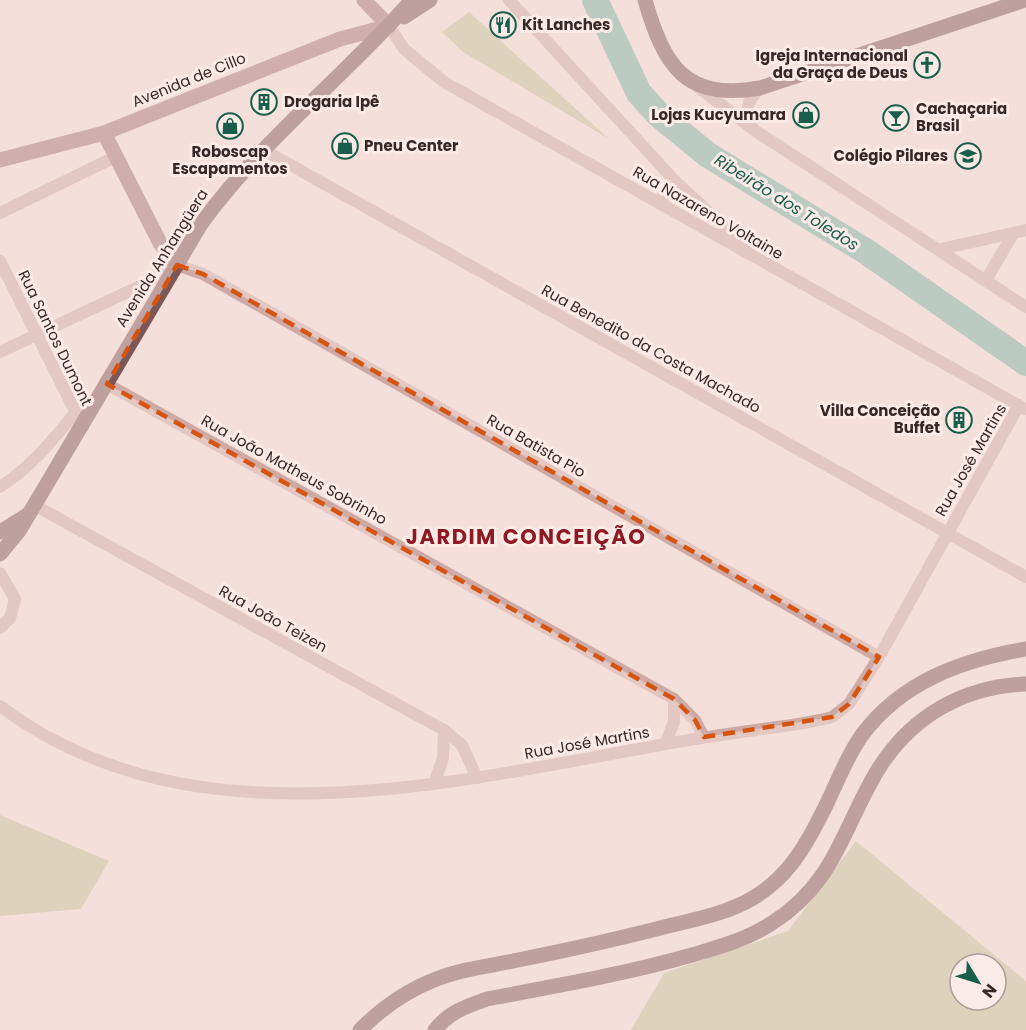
<svg xmlns="http://www.w3.org/2000/svg" width="1026" height="1030" font-family="Poppins,sans-serif">
	<style>
		.green { fill: #c4c499; fill-rule: evenodd }
		.lines { fill: none; stroke-linecap: round; stroke-linejoin: round }
		.river { stroke: #77b3a2; stroke-width: 26 }
		.street { stroke: #cdaaa5; stroke-width: 12 }
		.secondary { stroke: #a17776; stroke-width: 15 }
		.primary { stroke: #7c5757; stroke-width: 15 }
		.marked { fill: none; stroke: #d6540f; stroke-width: 4.5; stroke-dasharray: 12 8; stroke-linejoin: round }
		.labels { text-anchor: middle; stroke-width: 6; stroke-linejoin: round; paint-order: stroke }
		.poi-label { font-size: 15px; font-weight: bold; fill: #382727; stroke: #fbebe7; text-anchor: start }
		.street-label { font-size: 15px; fill: #382727; stroke: #fbebe7 }
		.water-label { font-size: 16px; font-style: italic; fill: #195d4b; stroke: #fbebe7 }
		.district-label { font-size: 21px; font-weight: bold; letter-spacing: 1.5px; fill: #8e1924; stroke: #fbebe7 }
	</style>
	<rect width="100%" height="100%" fill="#f4dfda"/>
	<g class="green">
		<path d="M469,12L609,139L463,52L442,32Z"/>
		<path d="M0,815L109,861L81,909L0,916Z"/>
		<path d="M856,841L1026,981V1030H631L664,973L788,931ZM960,964H996V1000H960Z"/>
	</g>
	<g class="lines">
		<path class="river" d="M595,0L639,93L659,115L708,155L867,252L1026,363"/>
		<g class="street">
			<path d="M509,0L675,181L745,246"/>
			<path d="M389,26L404,49L444,82L1025,409"/>
			<path d="M698,87L754,130L1026,307"/>
			<path d="M753,129C744,111 746,102 760,88"/>
			<path d="M262,149L1026,577"/>
			<path d="M657,201L669,193L675,181"/>
			<path d="M0,213L115,157"/>
			<path d="M941,249L1026,230"/>
			<path d="M0,261L83,427"/>
			<path d="M986,280L1013,234"/>
			<path d="M0,352L138,287L177,265L203,274L879,657"/>
			<path d="M107,384L674,699L695,720L704,737"/>
			<path d="M0,487C31,467 52,441 75,413"/>
			<path d="M34,505L444,730L462,745L477,778"/>
			<path d="M0,573L15,599L10,618L0,628"/>
			<path d="M0,706C185,845 435,786 644,748C681,741 718,735 756,730C781,726 807,724 832,717L849,704L879,657L1019,405"/>
			<path d="M665,744L674,722V699"/>
			<path d="M434,784L443,758L444,730"/>
		</g>
		<g class="secondary">
			<path d="M104,133L160,243L177,265"/>
			<path d="M0,160L104,133L340,39L389,26L364,0"/>
		</g>
		<g class="primary">
			<path d="M645,0C664,66 685,101 760,88L1025,0"/>
			<path d="M404,17L430,0"/>
			<path d="M0,532L29,514"/>
			<path d="M0,554L19,531L201,224C262,140 344,77 412,0"/>
			<path d="M360,1030C381,1009 406,991 434,980C460,969 491,966 518,960C568,950 618,939 668,926C697,919 728,913 753,898C785,879 803,851 819,819C834,792 844,760 862,735C902,681 963,660 1026,649"/>
			<path d="M435,1030C449,1012 467,1006 487,999C556,986 625,974 692,955C719,947 748,939 772,923C836,883 843,826 879,768C912,716 964,686 1026,684"/>
		</g>
	</g>
	<path d="M0 0H1026V1030H0ZM177,265L203,274L879,657L849,704L832,717L704,737L695,720L674,699L107,384Z" fill="#f4dfda" fill-opacity=".55" fill-rule="evenodd"/>
	<path class="marked" d="M177,265L203,274L879,657L849,704L832,717L704,737L695,720L674,699L107,384Z"/>
	<defs>
		<g id="restaurant-ring" transform="scale(1.35)"><circle r="9.5" fill="#fbebe7" stroke="#195d4b" stroke-width="1.5"/><path d="M-5-6h1v4h1v-4h1v4h1v-4h1v5L-1.5 .5V6h-2V.5L-5-1ZM5-6V6H3V1.5H1.5Q1.5-4 5-6Z" fill="#195d4b"/></g>
		<g id="church-ring" transform="scale(1.35)"><circle r="9.5" fill="#fbebe7" stroke="#195d4b" stroke-width="1.5"/><path d="M-1.2-6h2.4v3.5h3.3v2.4h-3.3V6h-2.4V-.1h-3.3v-2.4h3.3Z" fill="#195d4b"/></g>
		<g id="building-ring" transform="scale(1.35)"><circle r="9.5" fill="#fbebe7" stroke="#195d4b" stroke-width="1.5"/><path d="M-4-6H4V6H1V3H-1V6H-4ZM-2.5-4.3h1.7v1.8h-1.7ZM.8-4.3h1.7v1.8H.8ZM-2.5-1h1.7V.8h-1.7ZM.8-1h1.7V.8H.8Z" fill="#195d4b"/></g>
		<g id="shop-ring" transform="scale(1.35)"><circle r="9.5" fill="#fbebe7" stroke="#195d4b" stroke-width="1.5"/><path d="M-5-2.5h2.3a2.7 3.5 0 0 1 5.4 0H5L5.5 6h-11ZM-1.5-2.5h3a1.5 2.3 0 0 0-3 0Z" fill="#195d4b"/></g>
		<g id="bar-ring" transform="scale(1.35)"><circle r="9.5" fill="#fbebe7" stroke="#195d4b" stroke-width="1.5"/><path d="M-6-5H6L.8 .8V4.5H3.5V6h-7V4.5H-.8V.8Z" fill="#195d4b"/></g>
		<g id="school-ring" transform="scale(1.35)"><circle r="9.5" fill="#fbebe7" stroke="#195d4b" stroke-width="1.5"/><path d="M0-5L7-2L0 1L-7-2ZM-4 1L0 2.5L4 1V4Q0 6-4 4Z" fill="#195d4b"/></g>
	</defs>
	<g fill-rule="evenodd">
		<use href="#restaurant-ring" x="503" y="25"/>
		<use href="#church-ring" x="927" y="65"/>
		<use href="#building-ring" x="264" y="102"/>
		<use href="#shop-ring" x="806" y="115"/>
		<use href="#bar-ring" x="896" y="118"/>
		<use href="#shop-ring" x="230" y="126"/>
		<use href="#shop-ring" x="345" y="146"/>
		<use href="#school-ring" x="968" y="156"/>
		<use href="#building-ring" x="959" y="420"/>
	</g>
	<g class="labels">
		<g class="poi-label">
			<text x="522" y="30">Kit Lanches</text>
			<text x="908" y="61" text-anchor="end">Igreja Internacional<tspan x="908" dy="17">da Graça de Deus</tspan></text>
			<text x="284" y="107">Drogaria Ipê</text>
			<text x="916" y="114">Cachaçaria<tspan x="916" dy="17">Brasil</tspan></text>
			<text x="786" y="120" text-anchor="end">Lojas Kucyumara</text>
			<text x="364" y="151">Pneu Center</text>
			<text x="230" y="157" text-anchor="middle">Roboscap<tspan x="230" dy="17">Escapamentos</tspan></text>
			<text x="948" y="161" text-anchor="end">Colégio Pilares</text>
			<text x="940" y="416" text-anchor="end">Villa Conceição<tspan x="940" dy="17">Buffet</tspan></text>
		</g>
		<g class="street-label">
			<text transform="translate(189 80) rotate(-22)" y="5">Avenida de Cillo</text>
			<text transform="translate(708 213) rotate(30)" y="5">Rua Nazareno Voltaine</text>
			<text transform="translate(162 258) rotate(-58)" y="5">Avenida Anhangüera</text>
			<text transform="translate(55 338) rotate(64)" y="5">Rua Santos Dumont</text>
			<text transform="translate(651 349) rotate(29)" y="5">Rua Benedito da Costa Machado</text>
			<text transform="translate(536 446) rotate(30)" y="5">Rua Batista Pio</text>
			<text transform="translate(971 460) rotate(-60)" y="5">Rua José Martins</text>
			<text transform="translate(294 470) rotate(29)" y="5">Rua João Matheus Sobrinho</text>
			<text transform="translate(273 619) rotate(29)" y="5">Rua João Teizen</text>
			<text transform="translate(587 743) rotate(-10)" y="5">Rua José Martins</text>
		</g>
		<g class="water-label">
			<text transform="translate(787 202) rotate(32)" y="6">Ribeirão dos Toledos</text>
		</g>
		<g class="district-label">
			<text x="526" y="544">JARDIM CONCEIÇÃO</text>
		</g>
	</g>
	<g transform="translate(978 982) rotate(128)"><circle r="28" fill="#fbebe7" stroke="#ad9d9a" stroke-width="1.5"/>
	<path d="M0-4.5L10 22L0 15L-10 22Z" fill="#195d4b"/>
	<text y="-9" font-size="16" font-weight="bold" text-anchor="middle" fill="#382727">N</text>
	</g>
</svg>
